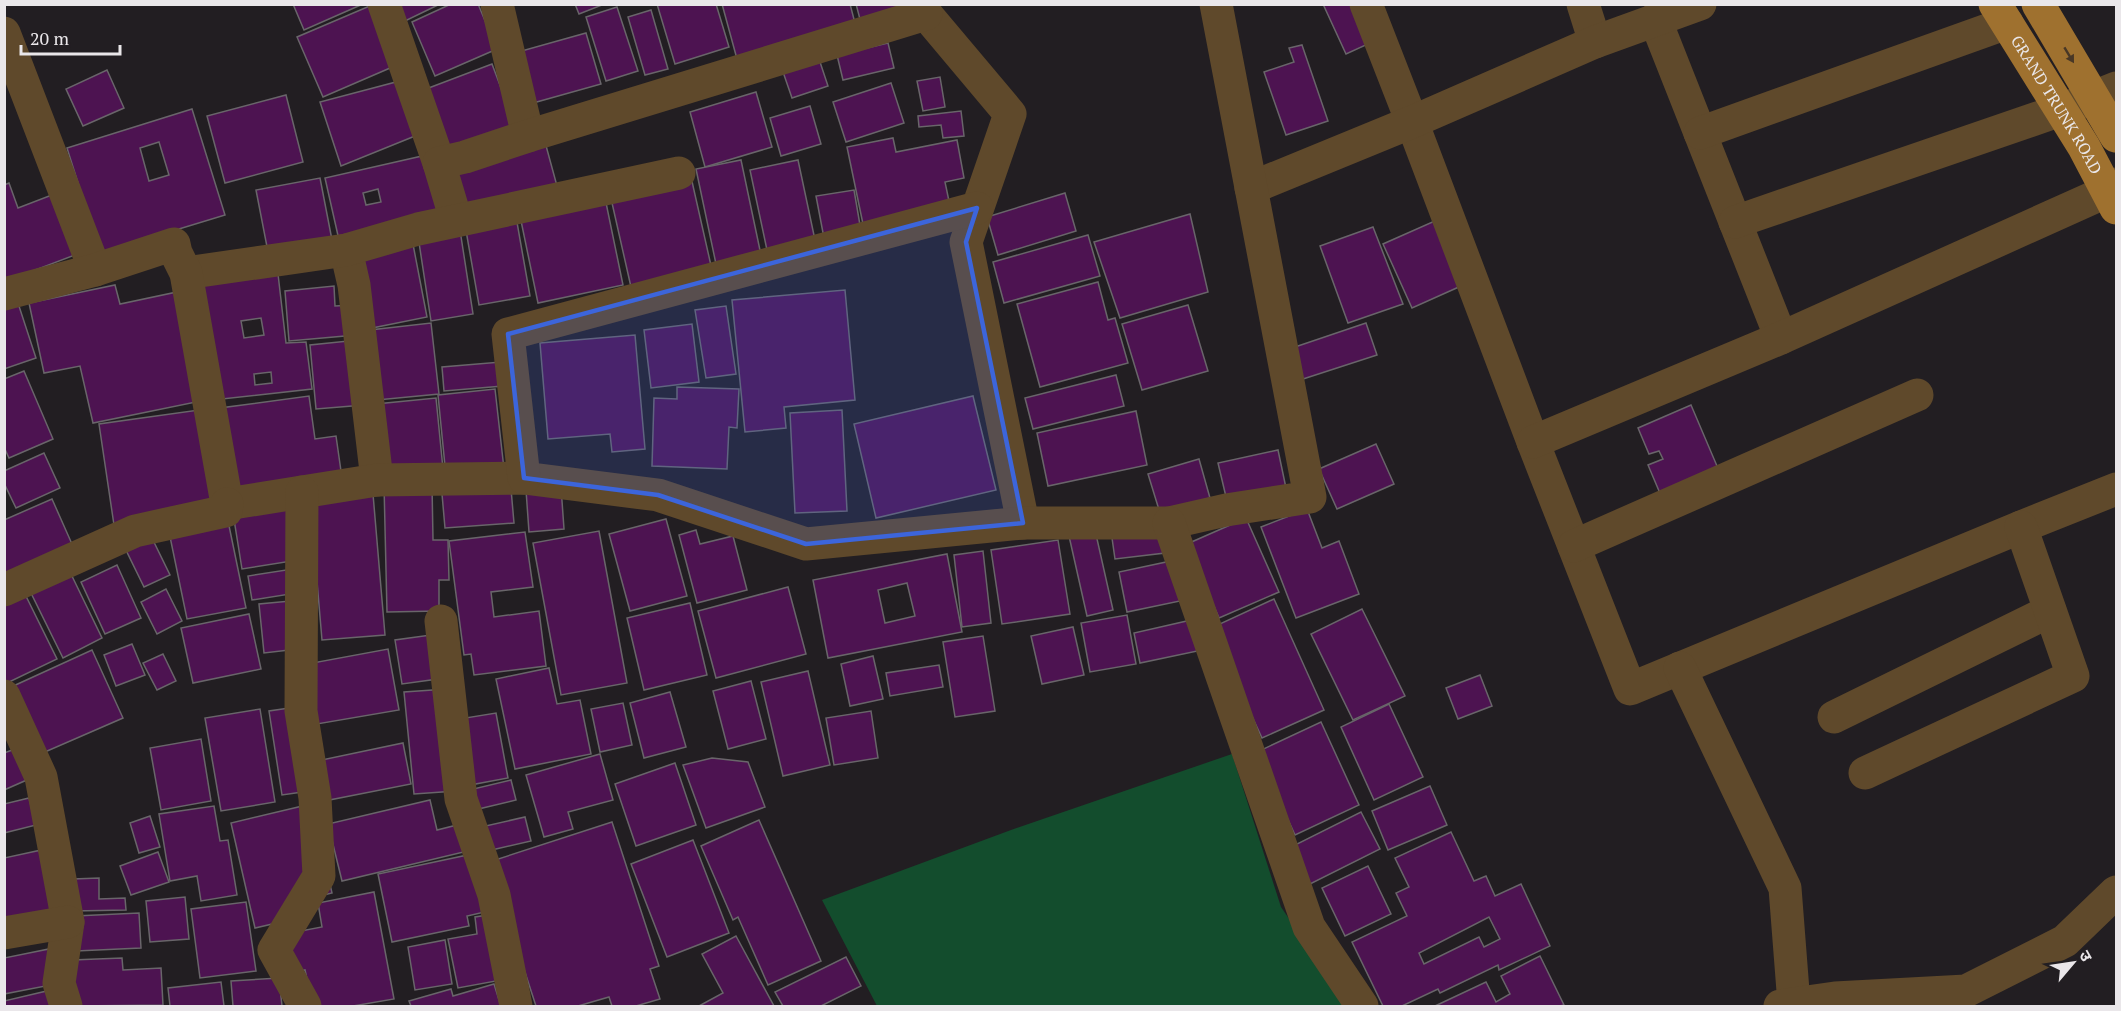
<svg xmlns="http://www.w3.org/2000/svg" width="2121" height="1011" font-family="'PT Serif','Noto Sans Devanagari',serif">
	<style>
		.green { fill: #134d2d }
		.building { fill: #4d1351; stroke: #69656a; stroke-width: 1.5; fill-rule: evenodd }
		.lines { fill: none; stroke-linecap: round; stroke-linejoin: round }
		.minor { stroke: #5f492b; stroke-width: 33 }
		.major { stroke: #9f712f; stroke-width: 33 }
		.oneway { fill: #483726 }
		.marked { fill: #3c65db; fill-opacity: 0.2; stroke: #3c65db; stroke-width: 4.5; stroke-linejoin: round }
		.labels { text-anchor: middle; stroke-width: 5; stroke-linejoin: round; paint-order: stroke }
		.street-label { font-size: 16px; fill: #eae7ea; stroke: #221e22 }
	</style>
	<rect width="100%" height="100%" fill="#221e22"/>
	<path class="green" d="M1232,754L1281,907L1349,1006H877L822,900L1011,830Z"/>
	<g class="building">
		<path d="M293,4H363L304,30Z"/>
		<path d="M397,4H440L405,21Z"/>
		<path d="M451,4H478L497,49L435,76L412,22Z"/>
		<path d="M575,4H601L602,5L579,14Z"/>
		<path d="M657,4H716L729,47L675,64Z"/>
		<path d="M722,4H850L856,27L737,59Z"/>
		<path d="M856,4H916L861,23Z"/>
		<path d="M1323,4H1363L1379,39L1346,54Z"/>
		<path d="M372,5L397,65L323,97L297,37Z"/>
		<path d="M617,7L638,71L606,81L586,17Z"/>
		<path d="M651,10L668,69L645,75L628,17Z"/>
		<path d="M586,33L601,84L533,103L518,52Z"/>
		<path d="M888,43L894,68L843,80L837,55Z"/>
		<path d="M1302,45L1328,121L1286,135L1264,72L1294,62L1289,48Z"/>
		<path d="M818,56L828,86L792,98L782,69Z"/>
		<path d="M492,64L515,125L449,149L426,89Z"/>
		<path d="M107,70L124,108L83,126L66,89Z"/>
		<path d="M940,77L945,107L923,111L917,81Z"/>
		<path d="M396,82L415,136L341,166L320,102Z"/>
		<path d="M891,83L904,123L846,142L833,102Z"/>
		<path d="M756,92L772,147L705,167L690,112Z"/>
		<path d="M286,95L303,162L225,183L207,116Z"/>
		<path d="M810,106L821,144L781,156L770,118Z"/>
		<path d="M192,109L225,215L100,253L67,148ZM159,142L169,175L149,181L140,148Z"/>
		<path d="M961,111L964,136L943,138L941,125L919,127L918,116Z"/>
		<path d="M893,138L896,152L957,140L964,178L945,182L950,206L863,224L847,147Z"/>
		<path d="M545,142L557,186L462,212L450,168Z"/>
		<path d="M431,154L444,216L339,240L325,178ZM378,189L381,202L366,205L363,193Z"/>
		<path d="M741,160L761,255L716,264L696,169Z"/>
		<path d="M798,160L815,240L767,250L750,170Z"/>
		<path d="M691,177L712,270L631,287L610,194Z"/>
		<path d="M320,178L332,240L268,252L256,190Z"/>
		<path d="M9,183L18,208L57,193L80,253L4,282V185Z"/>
		<path d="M854,190L861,231L824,238L816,196Z"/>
		<path d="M604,193L623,285L538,303L519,211Z"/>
		<path d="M1065,193L1076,231L998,255L987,217Z"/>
		<path d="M515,211L530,296L479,305L464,219Z"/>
		<path d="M1190,214L1208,292L1120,318L1094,242Z"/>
		<path d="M1437,220L1461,286L1412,308L1383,244Z"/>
		<path d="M1373,227L1403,304L1348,323L1320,246Z"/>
		<path d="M460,230L473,314L431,321L418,236Z"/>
		<path d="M1088,235L1100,276L1004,303L993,262Z"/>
		<path d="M412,239L427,317L367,329L352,251Z"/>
		<path d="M278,274L286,343L306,342L312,389L213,400L199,283ZM261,318L264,335L244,338L241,321ZM271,372L272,383L255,385L254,374Z"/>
		<path d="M1098,282L1108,320L1115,318L1128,363L1040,387L1017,304Z"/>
		<path d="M115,285L120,304L177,292L201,401L93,423L80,366L44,373L29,303Z"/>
		<path d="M334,286L335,306L353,305L356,335L289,341L285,291Z"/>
		<path d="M845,290L855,400L784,407L786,428L745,432L732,300Z"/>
		<path d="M17,300L36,358L4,369V304Z"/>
		<path d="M1188,305L1208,371L1142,390L1122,324Z"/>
		<path d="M726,306L736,374L706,378L695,310Z"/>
		<path d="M431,323L439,394L377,400L370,330Z"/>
		<path d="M1366,323L1377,355L1303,379L1292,348Z"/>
		<path d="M692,324L699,382L651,388L644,330Z"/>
		<path d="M635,335L645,449L612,452L610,434L548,439L540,343Z"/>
		<path d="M358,340L364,405L316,409L310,345Z"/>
		<path d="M501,362L503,386L444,391L442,367Z"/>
		<path d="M24,371L53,439L9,458L4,447V379Z"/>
		<path d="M1116,375L1124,406L1033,429L1025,398Z"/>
		<path d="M677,387L739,389L737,428L729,427L727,469L652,466L654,398L677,399Z"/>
		<path d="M495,389L504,469L446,476L438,395Z"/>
		<path d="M309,396L315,439L336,436L342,478L232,493L220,408Z"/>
		<path d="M973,396L996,490L876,518L854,424Z"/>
		<path d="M436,398L443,469L383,475L376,404Z"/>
		<path d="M1691,405L1720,473L1662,498L1648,465L1663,459L1659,451L1649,454L1638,428Z"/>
		<path d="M206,409L220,510L114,525L99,424Z"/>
		<path d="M842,410L847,511L795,513L790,413Z"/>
		<path d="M1136,411L1147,465L1048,486L1037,433Z"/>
		<path d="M1376,444L1394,484L1337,509L1319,469Z"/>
		<path d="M1278,450L1286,488L1227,501L1218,463Z"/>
		<path d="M44,453L60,488L16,508L4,483V471Z"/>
		<path d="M1199,459L1210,498L1160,513L1148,474Z"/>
		<path d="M384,485H432L433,540H448L449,580H439V611L387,612Z"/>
		<path d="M561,487L564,529L529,532L526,490Z"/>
		<path d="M511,489L514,523L445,528L442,494Z"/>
		<path d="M373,494L385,635L322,640L310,499Z"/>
		<path d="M52,499L72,544L4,574V520Z"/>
		<path d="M302,501L311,558L242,569L233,513Z"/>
		<path d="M1307,509L1322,548L1339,541L1359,594L1296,618L1261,527Z"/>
		<path d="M227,516L246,608L187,619L168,527Z"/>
		<path d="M1246,518L1279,592L1219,618L1187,544Z"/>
		<path d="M666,519L687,596L630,611L609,534Z"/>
		<path d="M696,530L700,544L733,536L747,590L697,603L679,535Z"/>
		<path d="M1095,530L1113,610L1087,616L1069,536Z"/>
		<path d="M599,531L627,683L561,695L533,543Z"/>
		<path d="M149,532L170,575L144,587L123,544Z"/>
		<path d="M525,532L533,587L491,592L494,617L539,611L546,666L474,675L471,654L464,655L449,541Z"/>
		<path d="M1162,532L1165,553L1115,559L1112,538Z"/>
		<path d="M1058,540L1070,614L1002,624L991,550Z"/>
		<path d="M983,551L991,623L962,627L954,555Z"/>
		<path d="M947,554L962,632L828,658L813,580ZM907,583L915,616L885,623L878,590Z"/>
		<path d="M1171,561L1180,601L1127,612L1119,572Z"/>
		<path d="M117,565L141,618L105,634L81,582Z"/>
		<path d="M299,568L303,592L252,600L248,576Z"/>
		<path d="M70,572L102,638L63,658L30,591Z"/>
		<path d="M19,582L57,659L7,683L4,678V589Z"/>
		<path d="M788,587L806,654L716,678L698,611Z"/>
		<path d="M166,589L182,621L157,634L141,602Z"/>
		<path d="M1274,599L1324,710L1262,738L1211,628Z"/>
		<path d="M301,600L306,648L264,653L259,604Z"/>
		<path d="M690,603L707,675L644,690L627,618Z"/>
		<path d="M1362,609L1405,696L1353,720L1311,634Z"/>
		<path d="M249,614L261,669L193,683L181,628Z"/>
		<path d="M1127,615L1136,664L1090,672L1081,623Z"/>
		<path d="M1200,618L1207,649L1140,663L1134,633Z"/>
		<path d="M1073,627L1084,675L1042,684L1031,636Z"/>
		<path d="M438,634L445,678L402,684L395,640Z"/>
		<path d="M983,636L995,711L955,717L943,642Z"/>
		<path d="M132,644L145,675L116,686L104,655Z"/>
		<path d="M388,649L399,710L317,724L307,664Z"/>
		<path d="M92,650L123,718L38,755L9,688Z"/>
		<path d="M163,654L176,681L157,690L143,663Z"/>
		<path d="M873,656L883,699L850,706L841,664Z"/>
		<path d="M939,665L943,687L890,696L886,673Z"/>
		<path d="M549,668L557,704L580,700L591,754L515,769L496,679Z"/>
		<path d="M808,671L830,765L783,776L761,682Z"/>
		<path d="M1480,675L1492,706L1458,719L1446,688Z"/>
		<path d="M751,681L766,739L728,749L713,691Z"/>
		<path d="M447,689L456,791L414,794L404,692Z"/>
		<path d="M670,692L686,747L644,758L630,703Z"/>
		<path d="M623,703L632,745L600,752L591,709Z"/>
		<path d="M1389,704L1423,777L1374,800L1341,727Z"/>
		<path d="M296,707L309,791L282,795L269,711Z"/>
		<path d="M260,709L275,802L221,811L205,718Z"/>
		<path d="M871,711L878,758L834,765L826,718Z"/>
		<path d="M496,713L508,778L470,785L459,719Z"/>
		<path d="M1321,722L1359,805L1295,835L1257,752Z"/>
		<path d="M201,739L211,801L161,810L150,748Z"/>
		<path d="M403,743L411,784L319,802L312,762Z"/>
		<path d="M15,749L29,779L4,790V753Z"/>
		<path d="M600,754L613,800L568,812L573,829L544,837L526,775Z"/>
		<path d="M712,758L748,762L765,807L706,828L683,765Z"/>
		<path d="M675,763L696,825L636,846L615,784Z"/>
		<path d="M511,780L516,800L470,811L465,791Z"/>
		<path d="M1430,786L1447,825L1388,850L1372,811Z"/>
		<path d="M29,798L36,825L4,833V804Z"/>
		<path d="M430,800L437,830L465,823L472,850L342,881L328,824Z"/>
		<path d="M311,804L332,893L307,899L311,915L255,928L231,823Z"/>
		<path d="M214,806L220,841L228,840L237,895L201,901L197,876L170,881L159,814Z"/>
		<path d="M1361,812L1380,849L1308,885L1289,848Z"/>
		<path d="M150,816L160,847L139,853L130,823Z"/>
		<path d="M525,817L531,841L487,851L481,827Z"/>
		<path d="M759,820L821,961L768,985L738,917L733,920L701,846Z"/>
		<path d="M612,822L659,966L650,969L660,999L636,1006H612L609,997L578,1006H536L489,862Z"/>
		<path d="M1451,832L1474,881L1486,876L1495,896L1521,884L1550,946L1499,970L1498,965L1440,993L1438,989L1402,1006H1383L1352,942L1407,916L1396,893L1409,887L1395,858ZM1489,917L1500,939L1484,947L1479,937L1424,964L1419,953Z"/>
		<path d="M693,840L729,933L667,957L631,864Z"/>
		<path d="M46,849L59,911L4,923V858Z"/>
		<path d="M158,852L169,882L131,895L120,866Z"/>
		<path d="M477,853L489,911L467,916L469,926L392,942L378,874Z"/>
		<path d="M1368,866L1391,914L1345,936L1322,888Z"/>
		<path d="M99,878V899L125,898L126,910L73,911V879Z"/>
		<path d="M374,892L394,999L353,1006H313L305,970L276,976L269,937L322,927L318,903Z"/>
		<path d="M185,897L189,939L150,942L146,901Z"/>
		<path d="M246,902L256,971L200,978L191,909Z"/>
		<path d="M139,913L141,948L76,951L75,916Z"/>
		<path d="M494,914L507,979L458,988L448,939L477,934L475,917Z"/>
		<path d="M736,936L774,1006H699L723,993L702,954Z"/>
		<path d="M445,940L452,984L415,990L408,947Z"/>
		<path d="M49,949L56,984L4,994V958Z"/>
		<path d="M1540,956L1564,1005L1560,1006H1435L1486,982L1496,1002L1510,994L1501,976Z"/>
		<path d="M846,957L861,986L821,1006H783L775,992Z"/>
		<path d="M122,958L123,970L161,968L163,1005L74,1006L72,960Z"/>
		<path d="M279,978L282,1006H233L231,981Z"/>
		<path d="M221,982L224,1006H170L168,988Z"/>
		<path d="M494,984L501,1006H411L409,1001L451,989L453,996Z"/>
		<path d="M51,990L55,1006H4V1001Z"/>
	</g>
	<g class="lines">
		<g class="minor">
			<path d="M384,4L439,163"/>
			<path d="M497,4L528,136"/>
			<path d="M923,4L926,14L1010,114L966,242L1023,523"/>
			<path d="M1366,4L1412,122L1533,442L1630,689L2021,527L2116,489"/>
			<path d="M1583,4L1595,42"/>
			<path d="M1655,19L1781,338"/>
			<path d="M4,33L95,270"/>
			<path d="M1700,133L2007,23"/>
			<path d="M1251,188L1412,122L1595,42L1700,4"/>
			<path d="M456,220L439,163L465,157L528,136L926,14"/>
			<path d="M1735,222L2061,110L2116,88"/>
			<path d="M346,250L354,285L377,480"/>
			<path d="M186,273L346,250L418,229L679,173"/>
			<path d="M4,294L95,270L174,244L176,253L186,273L227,504L377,480L524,478L658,495L806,544L1023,523H1169L1226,510L1310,497L1216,4"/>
			<path d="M1533,442L1781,338L2108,191L2116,184"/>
			<path d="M524,478L508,334L977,208"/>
			<path d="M302,492L301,711L315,798L319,876L274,950L305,1006"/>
			<path d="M1169,523L1309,927L1362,1006"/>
			<path d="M1574,546L1917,395"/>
			<path d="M4,590L135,531L226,511L227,504"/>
			<path d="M441,621L461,799L494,895L516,1006"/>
			<path d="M1680,668L1785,888L1794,1004"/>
			<path d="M4,696L41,777L68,922L59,983L66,1006"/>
			<path d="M1834,717L2050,611"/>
			<path d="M1865,773L2073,676L2021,527"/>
			<path d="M4,933L68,922"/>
			<path d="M1780,1006L1835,998L1966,991L2065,941L2116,892"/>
		</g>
		<g class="major">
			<path id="s1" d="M1995,4L2084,147L2116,208"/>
			<path d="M2038,4L2116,136"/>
		</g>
	</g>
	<defs><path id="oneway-solid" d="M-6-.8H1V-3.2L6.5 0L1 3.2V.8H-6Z" transform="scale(1.5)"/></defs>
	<use class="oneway" href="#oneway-solid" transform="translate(2069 55) rotate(59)"/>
	<path class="marked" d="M977,208L966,242L1023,523L806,544L658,495L524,478L508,334Z"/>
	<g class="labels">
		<g class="street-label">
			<text dy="6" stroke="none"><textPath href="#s1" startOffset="118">GRAND TRUNK ROAD</textPath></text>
		</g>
	</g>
	<rect width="2121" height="1011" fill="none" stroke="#eae7ea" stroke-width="12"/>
	<g transform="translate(2073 963) rotate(61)" stroke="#221e22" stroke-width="4.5" paint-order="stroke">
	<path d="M0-4.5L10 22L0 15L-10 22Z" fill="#eae7ea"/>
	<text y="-9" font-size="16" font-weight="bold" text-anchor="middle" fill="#eae7ea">उ</text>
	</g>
	<path d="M21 45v9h99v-9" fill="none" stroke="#eae7ea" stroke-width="3"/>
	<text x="30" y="45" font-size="18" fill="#eae7ea" stroke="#221e22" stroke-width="4.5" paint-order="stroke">20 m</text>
</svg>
